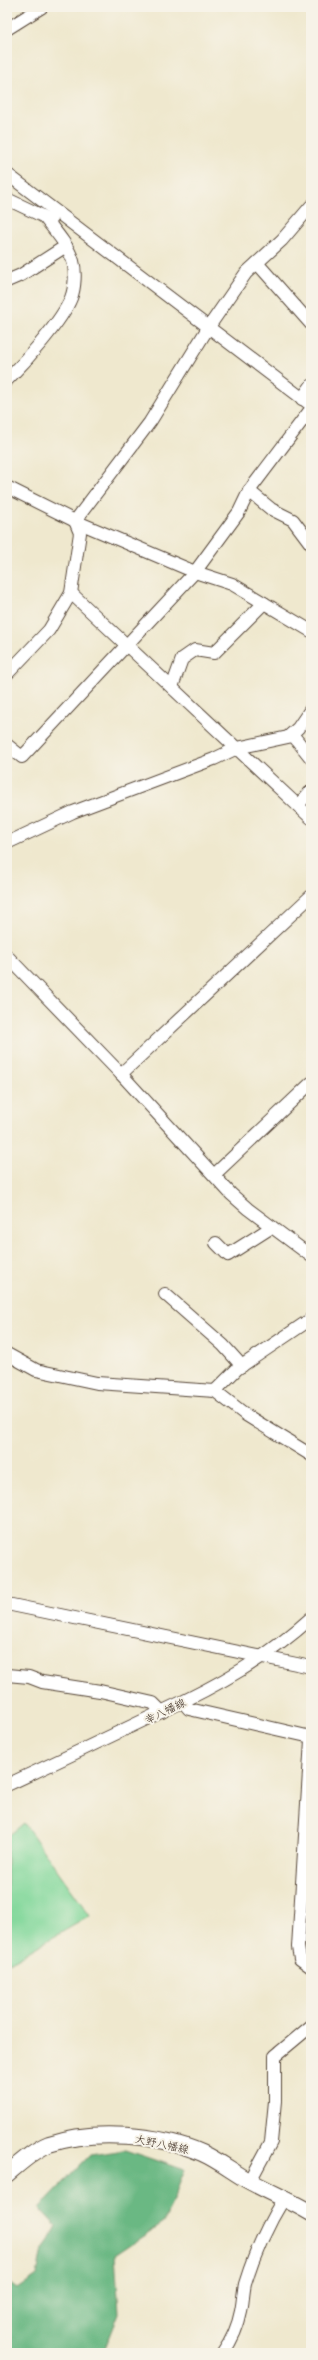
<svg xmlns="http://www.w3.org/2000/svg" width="318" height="2360" font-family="Delius,'Klee One',sans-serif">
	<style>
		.green { fill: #83d89b; stroke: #5f815c }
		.forest { fill: #6ab883; stroke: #527150 }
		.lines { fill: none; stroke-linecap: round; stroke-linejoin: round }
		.minor-casing { stroke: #564638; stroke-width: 14 }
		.major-casing { stroke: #564638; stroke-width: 18 }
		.minor { stroke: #fff; stroke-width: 12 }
		.major { stroke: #fff; stroke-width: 16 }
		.labels { text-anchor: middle; stroke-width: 4; stroke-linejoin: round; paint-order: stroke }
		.street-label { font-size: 11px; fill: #3b2a1e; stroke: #f7f3e8 }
	</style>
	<rect width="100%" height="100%" fill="#f7f3e8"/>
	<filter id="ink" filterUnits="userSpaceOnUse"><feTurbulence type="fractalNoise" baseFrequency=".025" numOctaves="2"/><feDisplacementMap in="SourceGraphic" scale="8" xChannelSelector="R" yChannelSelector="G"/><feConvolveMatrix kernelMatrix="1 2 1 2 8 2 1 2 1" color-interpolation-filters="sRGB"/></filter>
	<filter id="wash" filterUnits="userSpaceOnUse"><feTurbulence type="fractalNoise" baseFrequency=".012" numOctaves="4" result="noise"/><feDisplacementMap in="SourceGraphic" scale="16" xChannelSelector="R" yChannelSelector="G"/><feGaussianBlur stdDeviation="0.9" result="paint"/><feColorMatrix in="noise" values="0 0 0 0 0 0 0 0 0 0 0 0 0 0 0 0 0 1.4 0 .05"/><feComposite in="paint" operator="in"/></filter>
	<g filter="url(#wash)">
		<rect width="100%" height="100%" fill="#efe8ce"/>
		<path class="green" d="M24,1823L90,1916L7,1964V1837Z"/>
		<path class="forest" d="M126,2150L185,2170L164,2222L115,2255L119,2313L103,2353H7V2281L18,2289L37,2276L41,2254L56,2226L39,2208L90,2155Z"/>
	</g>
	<g filter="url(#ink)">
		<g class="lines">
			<g class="minor-casing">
				<g id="minor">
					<path d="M7,29L42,7"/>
					<path d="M7,174L311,405"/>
					<path d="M7,199L51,220"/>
					<path d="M257,263L311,324"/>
					<path d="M7,281L21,275L66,246"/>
					<path d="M7,380C25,362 62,321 71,298C75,288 76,271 73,261C68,245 55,231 45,218"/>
					<path d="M302,399L311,386"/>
					<path d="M7,487L75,521L195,572L232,584L311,631"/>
					<path d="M249,491L271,509L293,520L311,544"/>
					<path d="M75,521L150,422L208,328L246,273L282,240L311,206"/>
					<path d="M71,593L311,818"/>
					<path d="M7,674L49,630L71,593L80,533L75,521"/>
					<path d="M172,687L182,659L195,650L214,653L264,603"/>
					<path d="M292,734L311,758"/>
					<path d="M7,745L22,757L195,572L239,512L249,491L311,409"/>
					<path d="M298,805L311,791"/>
					<path d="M7,843L73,812L214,759L237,748L288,737L298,728L311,709"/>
					<path d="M7,956L121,1074L231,1194L248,1209L311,1256"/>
					<path d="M121,1074L311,896"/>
					<path d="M215,1174L311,1083"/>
					<path d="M216,1243L228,1255L272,1227"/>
					<path d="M165,1294L223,1345L242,1366"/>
					<path d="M7,1354L36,1370L97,1383L215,1391L246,1415L311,1455"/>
					<path d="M215,1391L237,1369L311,1319"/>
					<path d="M7,1604L311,1667"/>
					<path d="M7,1675L29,1677L42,1682L100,1691L153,1703L162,1712"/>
					<path d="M183,1702L189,1709L311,1737"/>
					<path d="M311,1740L298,1947L300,1959L311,1967"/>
					<path d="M7,1785C59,1761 111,1736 163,1711C217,1686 267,1658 311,1618"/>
					<path d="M250,2181L271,2142L275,2101V2056L311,2026"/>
					<path d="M223,2353C232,2340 238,2327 241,2311C243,2302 243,2293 245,2284C254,2255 268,2224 284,2198"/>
				</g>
			</g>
			<g class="major-casing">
				<path id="major" d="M7,2174C19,2164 34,2150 49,2144C93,2129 159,2134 202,2153C218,2160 233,2172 249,2181C269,2192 291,2201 311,2213"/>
			</g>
			<use href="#minor" class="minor"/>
			<use href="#major" class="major"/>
		</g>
	</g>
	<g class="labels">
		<g class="street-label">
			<text transform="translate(165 1711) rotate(-26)" y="4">幸八幡線</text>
			<text transform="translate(162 2144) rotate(12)" y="4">大野八幡線</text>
		</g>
	</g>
	<rect width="318" height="2360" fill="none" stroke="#f7f3e8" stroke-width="24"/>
</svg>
